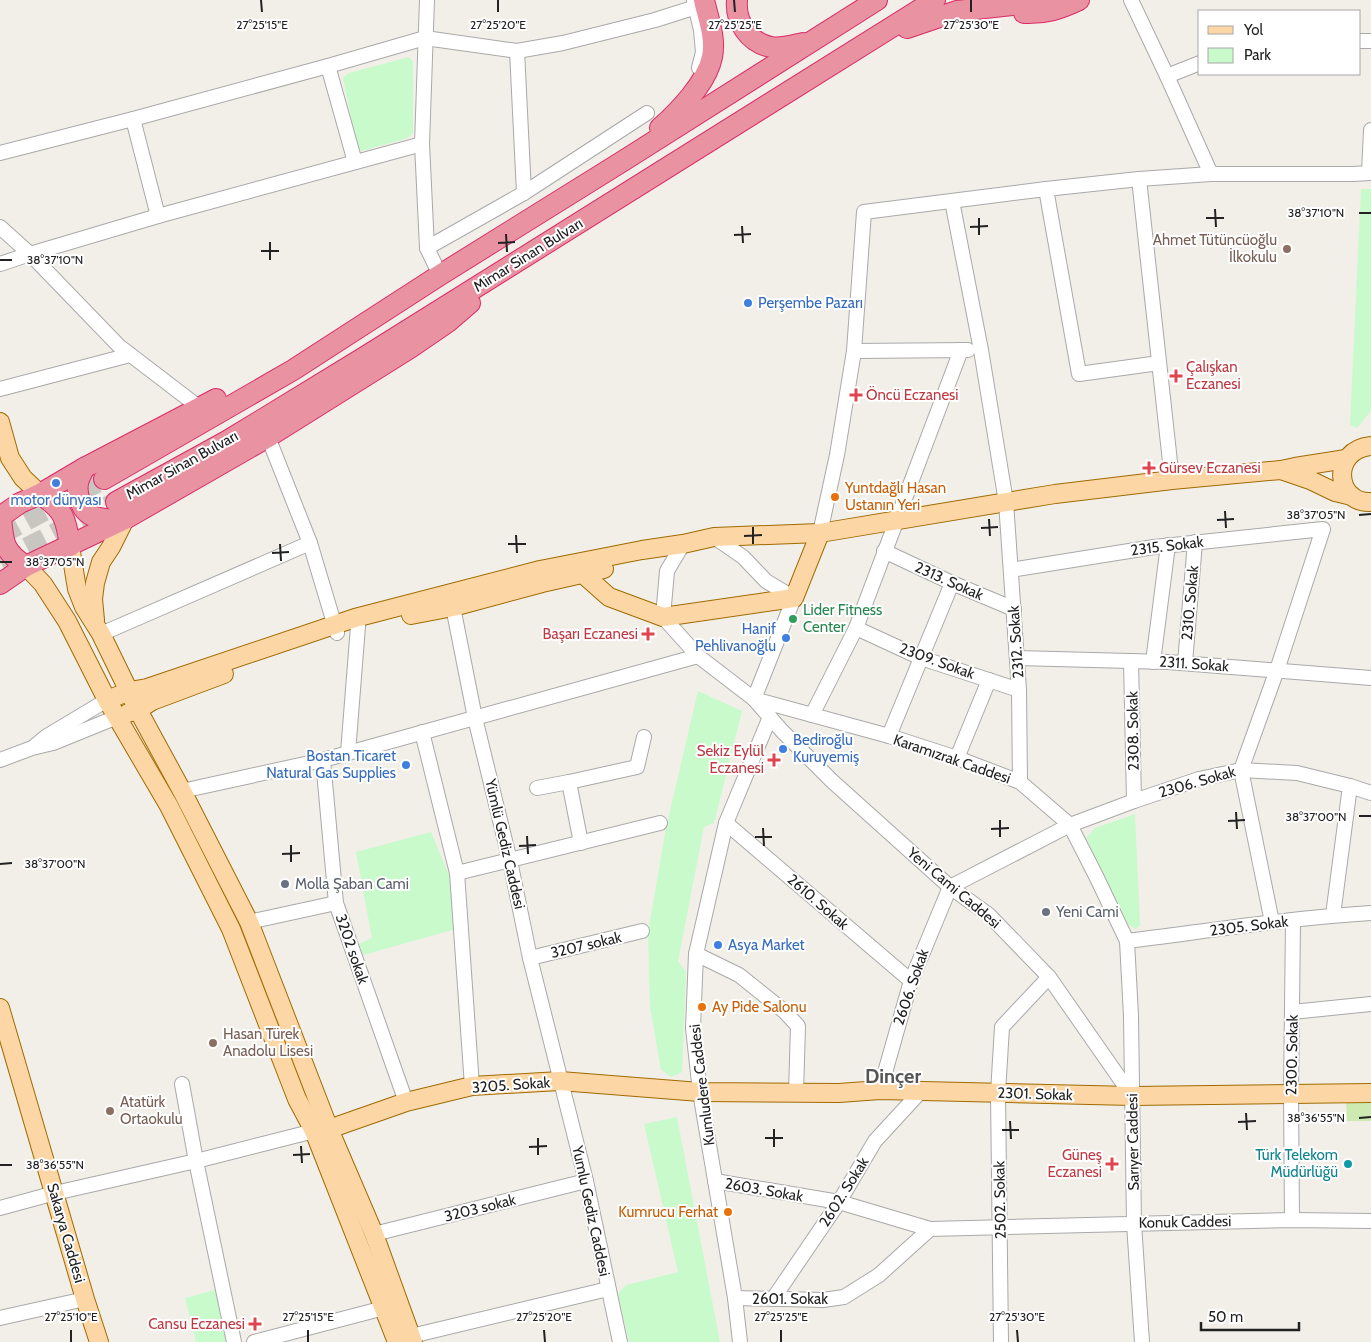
<svg xmlns="http://www.w3.org/2000/svg" width="1371" height="1342" font-family="Cabin,sans-serif">
	<style>
		.grass { fill: #cdebb0 }
		.park { fill: #c8facc }
		.lines { fill: none; stroke-linecap: round; stroke-linejoin: round }
		.highway-tunnel { stroke: #c8c6c1; stroke-width: 20; stroke-dasharray: 20 10; stroke-linecap: butt }
		.minor-casing { stroke: #a9a9a9; stroke-width: 16 }
		.major-casing { stroke: #a06b00; stroke-width: 20 }
		.highway-casing { stroke: #dc2a67; stroke-width: 22 }
		.minor { stroke: #fff; stroke-width: 14 }
		.major { stroke: #fcd6a4; stroke-width: 18 }
		.highway { stroke: #e892a2; stroke-width: 20 }
		.ticks { fill: none; stroke: #222; stroke-width: 2 }
		.education-dot { fill: #8d6e63; stroke: #fff; stroke-width: 2 }
		.shop-dot { fill: #3f7fe0; stroke: #fff; stroke-width: 2 }
		.health-dot { fill: #e0444e; stroke: #fff; stroke-width: 2 }
		.food-dot { fill: #e8710a; stroke: #fff; stroke-width: 2 }
		.leisure-dot { fill: #2e9e5b; stroke: #fff; stroke-width: 2 }
		.worship-dot { fill: #6b7280; stroke: #fff; stroke-width: 2 }
		.culture-dot { fill: #0f9aa8; stroke: #fff; stroke-width: 2 }
		.labels { text-anchor: middle; stroke-width: 4; stroke-linejoin: round; paint-order: stroke }
		.education-label { font-size: 15px; fill: #785e54; stroke: #fff; text-anchor: start }
		.street-label { font-size: 15px; fill: #222; stroke: #fff }
		.shop-label { font-size: 15px; fill: #366cbe; stroke: #fff; text-anchor: start }
		.health-label { font-size: 15px; fill: #be3a42; stroke: #fff; text-anchor: end }
		.food-label { font-size: 15px; fill: #c56008; stroke: #fff; text-anchor: start }
		.leisure-label { font-size: 15px; fill: #27864d; stroke: #fff; text-anchor: start }
		.worship-label { font-size: 15px; fill: #5b616d; stroke: #fff; text-anchor: start }
		.culture-label { font-size: 15px; fill: #0d838f; stroke: #fff; text-anchor: end }
		.district-label { font-size: 20px; font-weight: bold; fill: #555; stroke: #fff }
		.ticks-label { font-size: 12px; text-anchor: middle; fill: #222; stroke: #fff; stroke-width: 4; stroke-linejoin: round; paint-order: stroke }
	</style>
	<rect width="100%" height="100%" fill="#f2efe9"/>
	<path class="grass" d="M1346,1101H1371V1121H1347Z"/>
	<g class="park">
		<path d="M409,57L413,62V133L408,138L362,151L357,148L343,78L349,73Z"/>
		<path d="M1361,189H1371V411L1357,428L1350,425Z"/>
		<path d="M698,691L742,711L714,823L704,827L678,961L686,972L682,1072L671,1077L661,1070L650,1007L648,932L666,828Z"/>
		<path d="M1135,814L1140,926L1135,929L1128,924L1086,838L1095,828Z"/>
		<path d="M431,832L449,875L456,929L363,955L359,944L372,938L356,852Z"/>
		<path d="M677,1117L720,1342H629L618,1294L626,1285L678,1272L644,1124Z"/>
		<path d="M219,1289L229,1340L226,1342H196L185,1298Z"/>
	</g>
	<g class="lines">
		<g class="highway-tunnel">
			<path d="M0,535L104,479"/>
			<path d="M0,561L116,502"/>
		</g>
		<g class="minor-casing">
			<g id="minor">
				<path d="M427,0L422,144L427,248L440,275"/>
				<path d="M1131,0L1167,76L1211,174"/>
				<path d="M694,1L701,30L703,52L699,68"/>
				<path d="M1360,41H1371"/>
				<path d="M517,51L524,193"/>
				<path d="M328,66L355,162"/>
				<path d="M1167,76L1200,63"/>
				<path d="M133,119L158,216"/>
				<path d="M0,153L133,119L328,66L425,38L517,51L563,43L655,20L696,7"/>
				<path d="M1369,173L1371,130"/>
				<path d="M1139,179L1172,480"/>
				<path d="M1046,189L1079,374L1159,363"/>
				<path d="M952,201L981,350L1006,502L1019,690L1020,782"/>
				<path d="M0,227L30,254L119,346L200,408"/>
				<path d="M427,248L524,193L647,113"/>
				<path d="M0,264L30,254L158,216L422,144"/>
				<path d="M854,351L968,350"/>
				<path d="M0,389L130,355"/>
				<path d="M268,437L310,543L337,633"/>
				<path d="M820,533L837,455L854,351L864,212L1046,189L1139,179L1211,174H1353L1371,173"/>
				<path d="M714,537L743,557L766,581L794,598L754,699"/>
				<path d="M683,544L667,571L663,617L698,656L754,699L782,731L832,781L950,887L989,915L1049,977L1132,1096"/>
				<path d="M884,551L952,583L1014,609"/>
				<path d="M1011,570L1154,547L1323,529L1277,670L1241,770"/>
				<path d="M453,607L475,718L510,861L530,958L586,1181L620,1342"/>
				<path d="M856,628L921,658L1019,690"/>
				<path d="M101,634L310,543"/>
				<path d="M1017,658L1168,662L1371,678"/>
				<path d="M1131,661L1134,801"/>
				<path d="M1153,662L1168,545"/>
				<path d="M1185,663L1195,542"/>
				<path d="M754,699L889,736L957,758L1020,782L1070,825L1096,876L1127,941L1131,1016L1134,1224L1142,1342"/>
				<path d="M812,715L856,628L961,350"/>
				<path d="M422,732L457,873L472,1086"/>
				<path d="M889,736L952,583"/>
				<path d="M35,746L47,736L107,700"/>
				<path d="M348,753L358,626L355,618"/>
				<path d="M957,758L989,680"/>
				<path d="M0,760L32,748L53,743L117,717"/>
				<path d="M323,760L336,903L406,1102"/>
				<path d="M1241,770L1272,922"/>
				<path d="M537,788L569,782"/>
				<path d="M182,791L323,760L698,656"/>
				<path d="M726,823L911,981"/>
				<path d="M581,843L569,782L637,767L644,737"/>
				<path d="M457,873L660,823"/>
				<path d="M1333,915L1350,786"/>
				<path d="M249,922L336,903"/>
				<path d="M1127,941C1208,931 1289,918 1371,913"/>
				<path d="M696,954L739,975L784,1011L798,1026L796,1093"/>
				<path d="M530,958L642,931"/>
				<path d="M1292,1012L1371,1004"/>
				<path d="M182,1084L196,1161L234,1342"/>
				<path d="M880,1090L911,981L950,887L1070,825L1134,801L1199,779L1241,770L1297,773L1350,786L1371,793"/>
				<path d="M715,1181L839,1202L930,1229L1292,1220L1371,1221"/>
				<path d="M0,1208L55,1193L196,1161L314,1131"/>
				<path d="M1292,1220L1291,1094L1293,921"/>
				<path d="M374,1234L586,1181"/>
				<path d="M735,1298L823,1300L844,1297L879,1275L930,1229"/>
				<path d="M773,1299L839,1202L875,1141L921,1091"/>
				<path d="M0,1318L85,1299"/>
				<path d="M411,1336L608,1289"/>
				<path d="M254,1342L384,1308"/>
				<path d="M740,1342L735,1298L700,1092L693,1028L696,954L726,823L770,717"/>
				<path d="M1001,1342L998,1093L1002,1027L1049,977"/>
			</g>
		</g>
		<g class="major-casing">
			<g id="major">
				<path d="M0,422L10,458L23,478L40,494"/>
				<path d="M1371,446C1330,450 1335,504 1371,502"/>
				<path d="M1281,470L1310,480L1335,492L1352,496"/>
				<path d="M70,546L77,589L84,607L101,634L138,710L182,791L249,922L329,1129L374,1234L413,1342"/>
				<path d="M26,566L43,584L67,621L107,700L169,806L231,929L297,1099L314,1131L397,1342"/>
				<path d="M583,574L609,597L663,617L794,598L820,533"/>
				<path d="M411,615L453,607L542,583L604,569"/>
				<path d="M95,620L93,599L95,583L101,562L111,547L125,519"/>
				<path d="M107,700L130,691L147,688L355,618L540,570L642,550L683,544L714,537L820,533L1055,494L1172,480L1281,470L1295,467L1346,459"/>
				<path d="M128,713L138,710L152,701L224,674"/>
				<path d="M0,1008L85,1299L99,1342"/>
				<path d="M314,1131L329,1129L406,1102L472,1086L560,1081L700,1092L839,1093L880,1090L1132,1096L1371,1093"/>
			</g>
		</g>
		<g class="highway-casing">
			<g id="highway">
				<path d="M737,0C735,22 749,43 771,47C781,49 793,45 803,43"/>
				<path d="M1024,13C1045,14 1060,9 1079,0"/>
				<path d="M907,28L957,11L1032,3L1041,0"/>
				<path d="M660,128C679,111 707,82 712,57C716,38 708,18 704,0"/>
				<path d="M84,468C82,473 79,478 78,483C77,489 78,497 81,503C87,520 106,520 122,519"/>
				<path d="M104,479L293,370L440,275L623,161L877,0"/>
				<path d="M40,494C64,510 66,518 70,546"/>
				<path d="M116,502L227,441L363,358L935,0"/>
				<path d="M0,517L20,503L40,494L84,468L216,399"/>
				<path d="M1,517C3,543 4,552 26,566"/>
				<path d="M0,584L26,566L125,519L268,437L410,348L448,322L470,303"/>
			</g>
		</g>
		<use href="#minor" class="minor"/>
		<use href="#major" class="major"/>
		<use href="#highway" class="highway"/>
	</g>
	<path class="ticks" d="M261,0L262,12M498,0V12M734,0L735,12M971,0V12M1215,209L1216,227M1359,213H1371M979,218V235M1206,218H1224M742,226L743,243M970,227L988,226M506,234L507,252M734,235L751,234M270,242V260M498,243L515,242M261,251H279M0,260H12M1225,511L1226,528M1359,515L1371,514M989,519L990,536M1217,520L1234,519M753,527V544M981,528L998,527M516,535L517,553M744,536L762,535M280,544L281,561M508,544H526M272,553L289,552M0,562H12M1236,812L1237,829M1359,816H1371M1000,820V837M1228,821L1245,820M763,828L764,846M991,829L1009,828M527,836L528,854M755,837H772M291,845V862M519,846L536,845M282,854L300,853M0,864L12,863M1246,1113L1247,1130M1359,1118L1371,1117M1010,1121L1011,1139M1238,1122L1256,1121M774,1129V1147M1002,1130H1019M538,1138V1155M765,1138H783M301,1146L302,1163M529,1147L547,1146M293,1155L310,1154M0,1165H12M71,1330V1342M308,1330V1342M544,1330L545,1342M781,1330V1342M1017,1330L1018,1342"/>
	<g class="education-dot">
		<circle cx="1287" cy="249" r="5"/>
		<circle cx="213" cy="1043" r="5"/>
		<circle cx="110" cy="1111" r="5"/>
	</g>
	<g class="shop-dot">
		<circle cx="748" cy="303" r="5"/>
		<circle cx="56" cy="483" r="5"/>
		<circle cx="786" cy="638" r="5"/>
		<circle cx="783" cy="749" r="5"/>
		<circle cx="406" cy="765" r="5"/>
		<circle cx="718" cy="945" r="5"/>
	</g>
	<g class="health-dot">
		<path d="M1173.5 368.5h5v5h5v5h-5v5h-5v-5h-5v-5h5z"/>
		<path d="M853.5 387.5h5v5h5v5h-5v5h-5v-5h-5v-5h5z"/>
		<path d="M1146.5 460.5h5v5h5v5h-5v5h-5v-5h-5v-5h5z"/>
		<path d="M645.5 626.5h5v5h5v5h-5v5h-5v-5h-5v-5h5z"/>
		<path d="M771.5 752.5h5v5h5v5h-5v5h-5v-5h-5v-5h5z"/>
		<path d="M1109.5 1156.5h5v5h5v5h-5v5h-5v-5h-5v-5h5z"/>
		<path d="M252.5 1316.5h5v5h5v5h-5v5h-5v-5h-5v-5h5z"/>
	</g>
	<g class="food-dot">
		<circle cx="835" cy="497" r="5"/>
		<circle cx="702" cy="1007" r="5"/>
		<circle cx="728" cy="1212" r="5"/>
	</g>
	<circle class="leisure-dot" cx="793" cy="619" r="5"/>
	<g class="worship-dot">
		<circle cx="285" cy="884" r="5"/>
		<circle cx="1046" cy="912" r="5"/>
	</g>
	<circle class="culture-dot" cx="1348" cy="1164" r="5"/>
	<g class="labels">
		<g class="education-label">
			<text x="1277" y="245" text-anchor="end">Ahmet Tütüncüoğlu<tspan x="1277" dy="17">İlkokulu</tspan></text>
			<text x="223" y="1039">Hasan Türek<tspan x="223" dy="17">Anadolu Lisesi</tspan></text>
			<text x="120" y="1107">Atatürk<tspan x="120" dy="17">Ortaokulu</tspan></text>
		</g>
		<g class="street-label">
			<text transform="translate(528 255) rotate(-32)" y="5">Mimar Sinan Bulvarı</text>
			<text transform="translate(182 465) rotate(-29)" y="5">Mimar Sinan Bulvarı</text>
			<text transform="translate(1167 546) rotate(-7)" y="5">2315. Sokak</text>
			<text transform="translate(949 581) rotate(24)" y="5">2313. Sokak</text>
			<text transform="translate(1190 603) rotate(-85)" y="5">2310. Sokak</text>
			<text transform="translate(1016 642) rotate(-94)" y="5">2312. Sokak</text>
			<text transform="translate(937 661) rotate(20)" y="5">2309. Sokak</text>
			<text transform="translate(1194 664) rotate(4)" y="5">2311. Sokak</text>
			<text transform="translate(1133 731) rotate(-91)" y="5">2308. Sokak</text>
			<text transform="translate(952 759) rotate(19)" y="5">Karamızrak Caddesi</text>
			<text transform="translate(1197 782) rotate(-16)" y="5">2306. Sokak</text>
			<text transform="translate(505 844) rotate(77)" y="5">Yümlü Gediz Caddesi</text>
			<text transform="translate(954 888) rotate(40)" y="5">Yeni Cami Caddesi</text>
			<text transform="translate(818 902) rotate(41)" y="5">2610. Sokak</text>
			<text transform="translate(1249 926) rotate(-7)" y="5">2305. Sokak</text>
			<text transform="translate(586 945) rotate(-13)" y="5">3207 sokak</text>
			<text transform="translate(352 949) rotate(71)" y="5">3202 sokak</text>
			<text transform="translate(911 987) rotate(-71)" y="5">2606. Sokak</text>
			<text transform="translate(1292 1055) rotate(-89)" y="5">2300. Sokak</text>
			<text transform="translate(511 1085) rotate(-4)" y="5">3205. Sokak</text>
			<text transform="translate(702 1085) rotate(-97)" y="5">Kumludere Caddesi</text>
			<text transform="translate(1035 1094) rotate(2)" y="5">2301. Sokak</text>
			<text transform="translate(1133 1142) rotate(-91)" y="5">Sarıyer Caddesi</text>
			<text transform="translate(764 1190) rotate(10)" y="5">2603. Sokak</text>
			<text transform="translate(844 1192) rotate(-58)" y="5">2602. Sokak</text>
			<text transform="translate(1000 1200) rotate(-91)" y="5">2502. Sokak</text>
			<text transform="translate(480 1208) rotate(-14)" y="5">3203 sokak</text>
			<text transform="translate(591 1211) rotate(78)" y="5">Yumlu Gediz Caddesi</text>
			<text transform="translate(1185 1222) rotate(-1)" y="5">Konuk Caddesi</text>
			<text transform="translate(66 1233) rotate(74)" y="5">Sakarya Caddesi</text>
			<text x="790" y="1304">2601. Sokak</text>
		</g>
		<g class="shop-label">
			<text x="758" y="308">Perşembe Pazarı</text>
			<text x="56" y="505" text-anchor="middle">motor dünyası</text>
			<text x="776" y="634" text-anchor="end">Hanif<tspan x="776" dy="17">Pehlivanoğlu</tspan></text>
			<text x="793" y="745">Bediroğlu<tspan x="793" dy="17">Kuruyemiş</tspan></text>
			<text x="396" y="761" text-anchor="end">Bostan Ticaret<tspan x="396" dy="17">Natural Gas Supplies</tspan></text>
			<text x="728" y="950">Asya Market</text>
		</g>
		<g class="health-label">
			<text x="1186" y="372" text-anchor="start">Çalışkan<tspan x="1186" dy="17">Eczanesi</tspan></text>
			<text x="866" y="400" text-anchor="start">Öncü Eczanesi</text>
			<text x="1159" y="473" text-anchor="start">Gürsev Eczanesi</text>
			<text x="638" y="639">Başarı Eczanesi</text>
			<text x="764" y="756">Sekiz Eylül<tspan x="764" dy="17">Eczanesi</tspan></text>
			<text x="1102" y="1160">Güneş<tspan x="1102" dy="17">Eczanesi</tspan></text>
			<text x="245" y="1329">Cansu Eczanesi</text>
		</g>
		<g class="food-label">
			<text x="845" y="493">Yuntdağlı Hasan<tspan x="845" dy="17">Ustanın Yeri</tspan></text>
			<text x="712" y="1012">Ay Pide Salonu</text>
			<text x="718" y="1217" text-anchor="end">Kumrucu Ferhat</text>
		</g>
		<g class="leisure-label">
			<text x="803" y="615">Lider Fitness<tspan x="803" dy="17">Center</tspan></text>
		</g>
		<g class="worship-label">
			<text x="295" y="889">Molla Şaban Cami</text>
			<text x="1056" y="917">Yeni Cami</text>
		</g>
		<g class="culture-label">
			<text x="1338" y="1160">Türk Telekom<tspan x="1338" dy="17">Müdürlüğü</tspan></text>
		</g>
		<g class="district-label">
			<text x="893" y="1083">Dinçer</text>
		</g>
	</g>
	<g class="ticks-label">
		<text x="262" y="29">27°25'15"E</text>
		<text x="498" y="29">27°25'20"E</text>
		<text x="735" y="29">27°25'25"E</text>
		<text x="971" y="29">27°25'30"E</text>
		<text x="1316" y="217">38°37'10"N</text>
		<text x="55" y="264">38°37'10"N</text>
		<text x="1316" y="519">38°37'05"N</text>
		<text x="55" y="566">38°37'05"N</text>
		<text x="1316" y="821">38°37'00"N</text>
		<text x="55" y="868">38°37'00"N</text>
		<text x="1316" y="1122">38°36'55"N</text>
		<text x="55" y="1169">38°36'55"N</text>
		<text x="71" y="1321">27°25'10"E</text>
		<text x="308" y="1321">27°25'15"E</text>
		<text x="544" y="1321">27°25'20"E</text>
		<text x="781" y="1321">27°25'25"E</text>
		<text x="1017" y="1321">27°25'30"E</text>
	</g>
	<rect x="1198" y="10" width="162" height="65" fill="#ffffff" stroke="#a7a7a7"/>
	<rect x="1208" y="26" width="25" height="8" fill="#fcd6a4" stroke="#a7a7a7"/>
	<text x="1244" y="35" font-size="15" fill="#222222">Yol</text>
	<rect x="1208" y="48" width="25" height="15" fill="#c8facc" stroke="#a7a7a7"/>
	<text x="1244" y="60" font-size="15" fill="#222222">Park</text>
	<path d="M1201 1322v8h98v-8" fill="none" stroke="#222222" stroke-width="2.5"/>
	<text x="1208" y="1322" font-size="15" fill="#222222" stroke="#ffffff" stroke-width="4" paint-order="stroke">50 m</text>
</svg>
